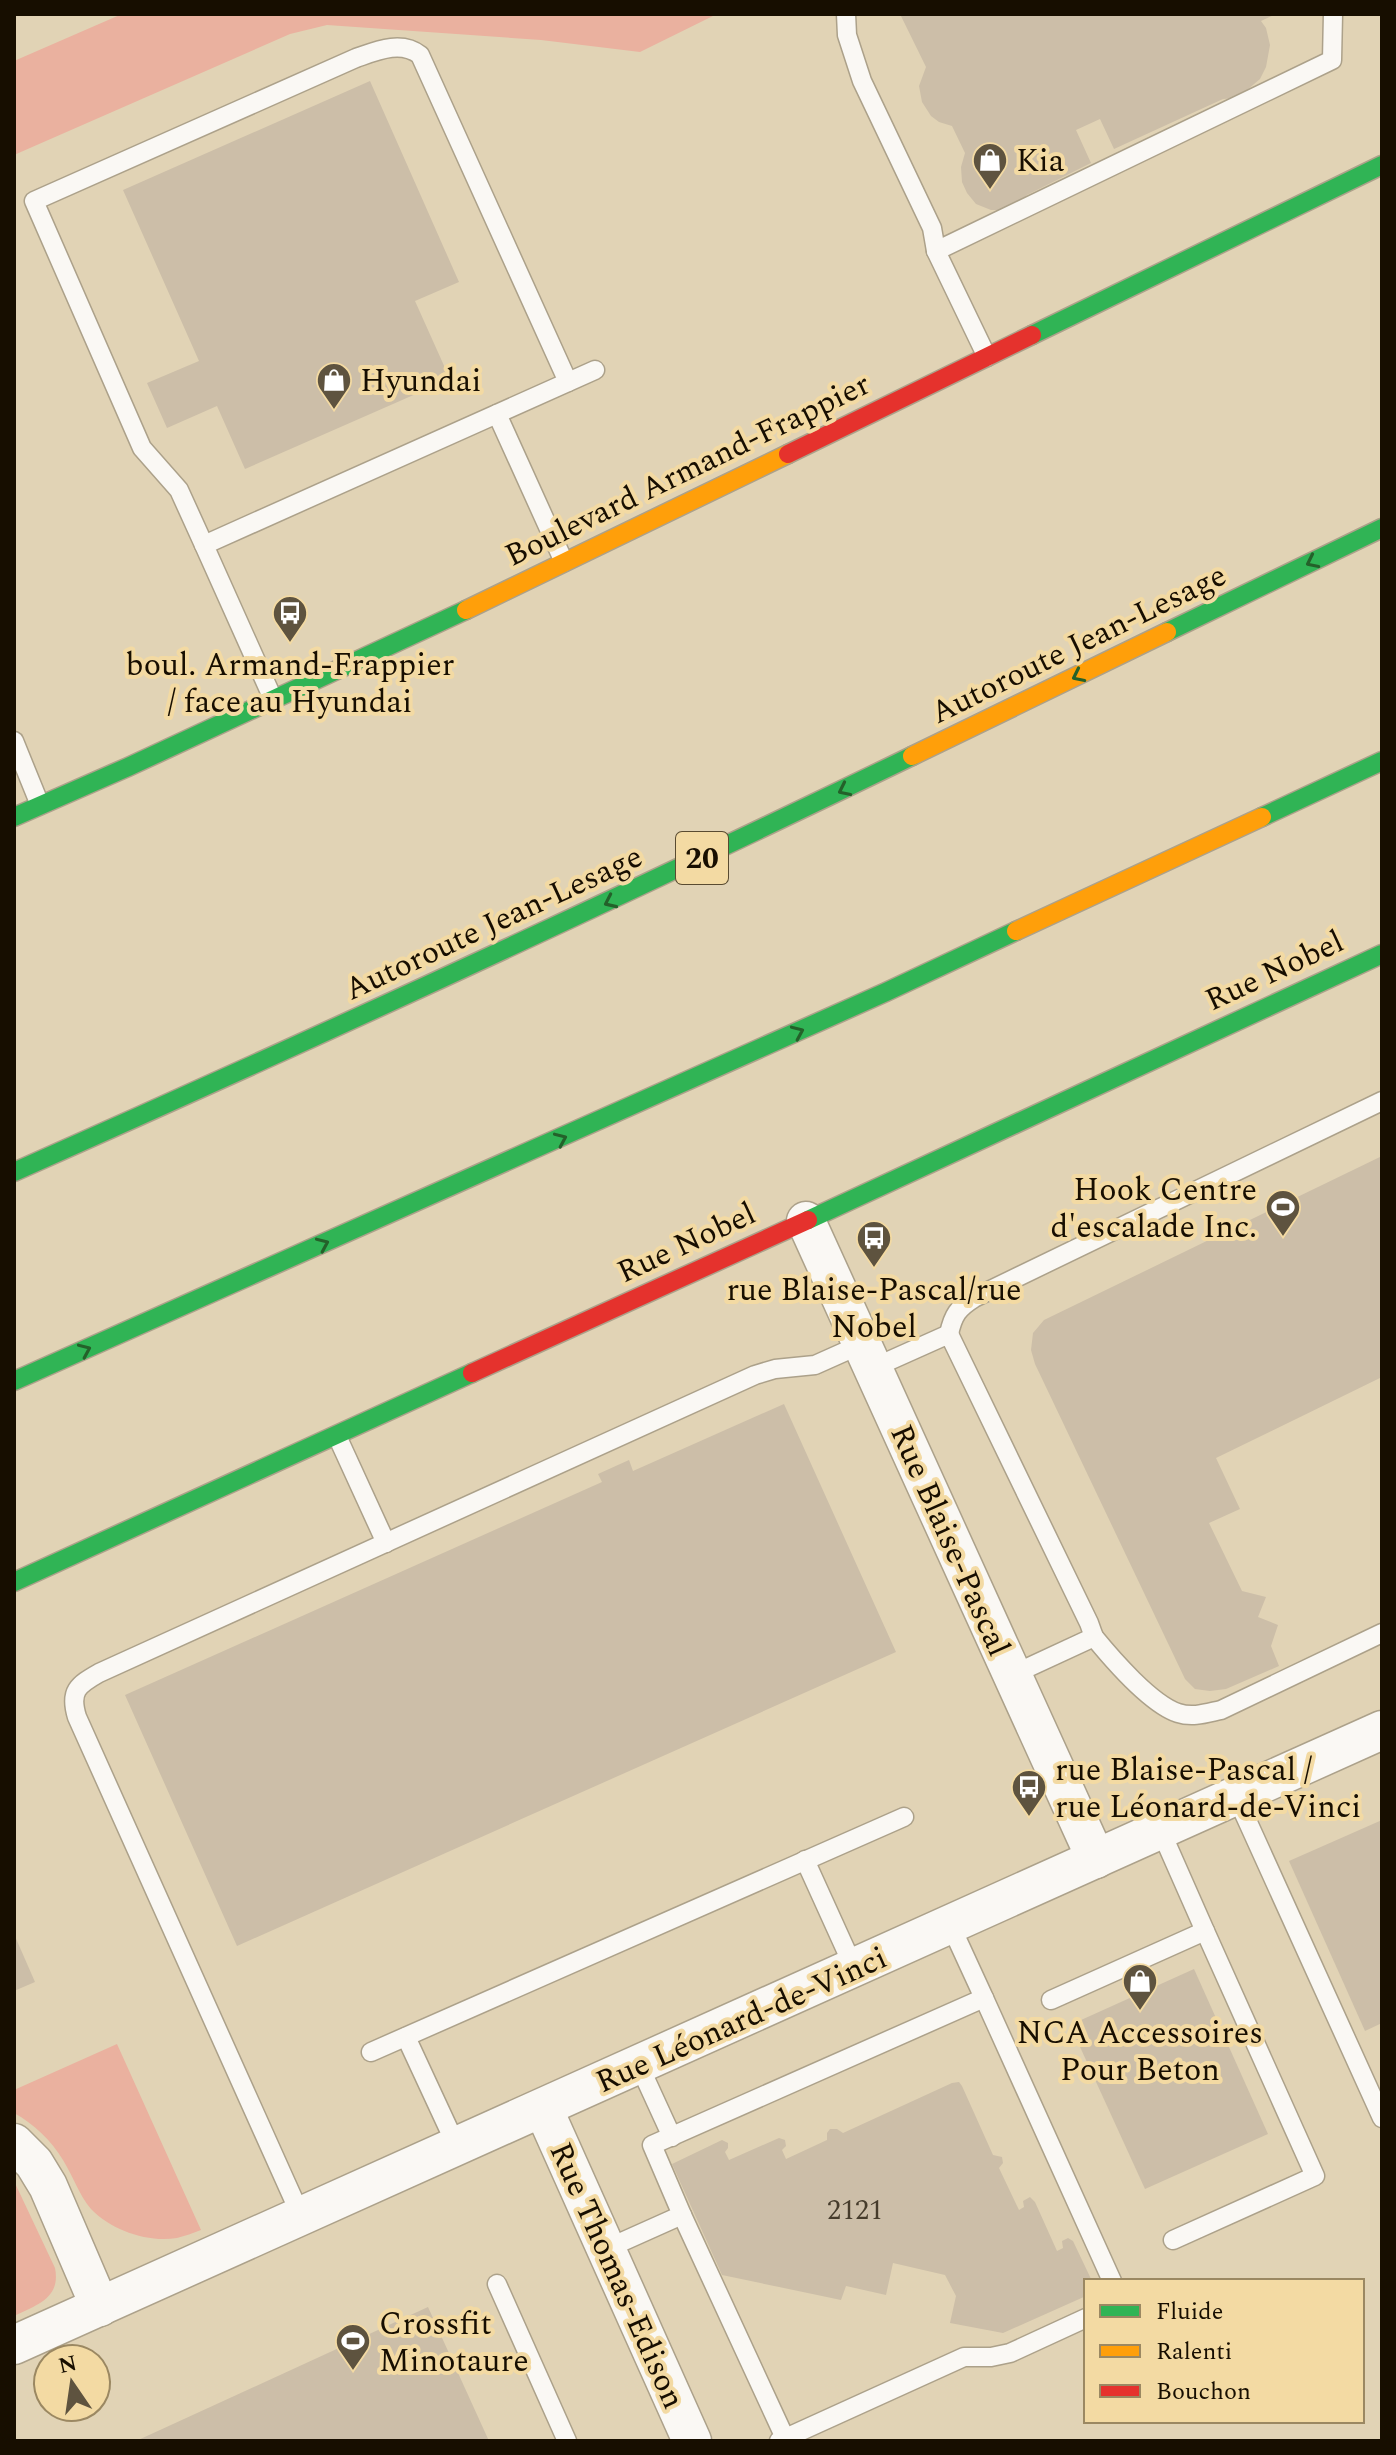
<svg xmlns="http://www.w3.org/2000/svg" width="1396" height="2455" font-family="Spectral,serif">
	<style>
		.green { fill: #eab19f }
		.building { fill: #ccbea8 }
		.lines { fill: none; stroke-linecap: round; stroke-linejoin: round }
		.lane-casing { stroke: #aca18a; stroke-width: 21 }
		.street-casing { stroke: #aca18a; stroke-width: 41 }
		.fast-casing { stroke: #aca18a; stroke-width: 21 }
		.slow-casing { stroke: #aca18a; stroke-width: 21 }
		.jam-casing { stroke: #aca18a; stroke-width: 21 }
		.lane { stroke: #faf8f4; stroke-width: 18 }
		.street { stroke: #faf8f4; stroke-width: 38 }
		.fast { stroke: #30b455; stroke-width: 18 }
		.slow { stroke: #ff9f0a; stroke-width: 18 }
		.jam { stroke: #e5322d; stroke-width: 18 }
		.oneway { stroke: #24612a }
		.labels { text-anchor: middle; stroke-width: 8; stroke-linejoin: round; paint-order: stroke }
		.number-label { font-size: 28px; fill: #463c2c }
		.shield { fill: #f3daa3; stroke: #594b31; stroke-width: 2 }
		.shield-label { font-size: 30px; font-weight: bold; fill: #170e00 }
		.poi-label { font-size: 32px; fill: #170e00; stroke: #f3daa3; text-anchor: start }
		.street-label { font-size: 32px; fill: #170e00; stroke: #f3daa3 }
	</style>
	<rect width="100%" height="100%" fill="#e1d3b5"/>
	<g class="green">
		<path d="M122,14H717L640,52L541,40L327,25L290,34L14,155V61Z"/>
		<path d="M117,2044L201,2230C193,2233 185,2236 177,2238C148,2243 111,2230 91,2209C79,2195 73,2176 63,2160C51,2140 34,2124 14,2113V2090Z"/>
		<path d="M14,2181L55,2268C61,2298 37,2305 14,2316Z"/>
	</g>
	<g class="building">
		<path d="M900,14H1276L1261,21L1266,28L1270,45L1266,67L1260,79L1247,90L1234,98L1223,99L1114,149L1100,119L1076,130L1091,163L1027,195L1018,204L1004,210H991L976,204L967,193L962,182L961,167L965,153L952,126L939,122L931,116L922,102L919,86L926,67Z"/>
		<path d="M370,81L459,282L415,301L450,379L245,469L217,406L167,428L147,383L199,361L123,190Z"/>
		<path d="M1382,1156V1377L1216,1458L1240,1509L1209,1523L1242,1591L1266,1597L1258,1617L1278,1625L1271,1646L1279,1666L1226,1689L1210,1691L1195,1689L1185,1679L1035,1364L1031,1350L1033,1333L1044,1320Z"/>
		<path d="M784,1404L896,1652L237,1946L125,1695L602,1482L598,1474L629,1460L633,1471Z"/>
		<path d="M1382,1820V2023L1365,2031L1289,1861Z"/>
		<path d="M14,1934L35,1982L14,1991Z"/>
		<path d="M1194,1969L1268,2134L1145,2189L1070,2025Z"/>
		<path d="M959,2082L962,2086L993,2155L1002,2157L1003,2163L999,2168L1019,2210L1024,2207L1023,2201L1030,2197L1035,2202L1057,2251L1063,2248L1062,2241L1068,2238L1073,2241L1092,2281H1086V2296L1003,2333L950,2323L956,2296L945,2275L893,2263L886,2295L846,2286L841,2300L722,2275L672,2164L722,2140L728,2143V2148L725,2152L729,2160L779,2138L785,2140L786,2146L782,2150L786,2159L827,2140V2133L830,2129H837L843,2133L952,2083Z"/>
		<path d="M428,2307L489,2441H136L341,2347Z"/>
	</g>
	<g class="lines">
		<g class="lane-casing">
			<g id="lane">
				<path d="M846,14L847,35L862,81L932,228L936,251L987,357"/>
				<path d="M936,251L1332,60L1333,14"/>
				<path d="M497,414L564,562"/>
				<path d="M204,545L179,490L142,448L34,201L356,58C376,51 401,40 420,55L568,382"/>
				<path d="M273,699L204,545L595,370"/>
				<path d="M14,741L40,805"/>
				<path d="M949,1334C953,1315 958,1308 974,1298L1382,1101"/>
				<path d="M873,1368L949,1334L1089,1623L1094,1637L1012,1675"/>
				<path d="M337,1436L386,1543"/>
				<path d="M1094,1637C1112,1659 1151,1704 1178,1713C1193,1718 1207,1713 1221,1710L1382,1633"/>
				<path d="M1236,1796L1382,2118"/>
				<path d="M805,1860L854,1968"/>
				<path d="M984,1998L1112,2281"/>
				<path d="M1051,2000L1205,1931L1160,1829"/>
				<path d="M406,2037L457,2147"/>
				<path d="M371,2052L904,1817"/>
				<path d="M639,2065L672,2137"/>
				<path d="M682,2215L785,2438"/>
				<path d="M301,2216L77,1717C69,1691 78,1685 99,1673L755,1375L775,1369L815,1365L862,1344"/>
				<path d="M1173,2240L1315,2176L1205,1931"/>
				<path d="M606,2249L682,2215L652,2145L984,1998L950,1924"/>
				<path d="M497,2284L567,2441"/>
				<path d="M779,2441L964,2357H991L1010,2353L1086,2318"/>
			</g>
		</g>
		<g class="street-casing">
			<g id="street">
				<path d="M806,1221L1096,1859"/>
				<path d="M543,2108L692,2441"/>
				<path d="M14,2143L34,2163L48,2186L100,2307"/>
				<path d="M14,2345L1382,1730"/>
			</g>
		</g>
		<g class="fast-casing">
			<g id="fast">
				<path d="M1032,335L1382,165"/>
				<path d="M1167,632L1382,528"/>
				<path d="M14,817L128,767L466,610"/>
				<path d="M1262,817L1382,761"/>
				<path d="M14,1172C316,1038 615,900 912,756"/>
				<path d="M808,1220L1382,954"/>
				<path d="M14,1381L886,992L1016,931"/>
				<path d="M14,1582L472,1373"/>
			</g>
		</g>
		<g class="slow-casing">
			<g id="slow">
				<path d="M466,610L788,454"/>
				<path d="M912,756L1167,632"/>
				<path d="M1016,931L1262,817"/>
			</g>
		</g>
		<g class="jam-casing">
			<g id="jam">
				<path d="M788,454L1032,335"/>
				<path d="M472,1373L808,1220"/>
			</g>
		</g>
		<use href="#lane" class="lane"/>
		<use href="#street" class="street"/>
		<use href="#fast" class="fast"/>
		<use href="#slow" class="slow"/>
		<use href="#jam" class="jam"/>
	</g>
	<defs><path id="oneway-chevron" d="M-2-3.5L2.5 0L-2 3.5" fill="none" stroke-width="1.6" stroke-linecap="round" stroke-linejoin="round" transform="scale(2)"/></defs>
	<g class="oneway">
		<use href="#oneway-chevron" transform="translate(1312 562) rotate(154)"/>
		<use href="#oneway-chevron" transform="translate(1078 676) rotate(154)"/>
		<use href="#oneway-chevron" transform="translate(844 790) rotate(154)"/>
		<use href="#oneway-chevron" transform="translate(610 902) rotate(155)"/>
		<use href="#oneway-chevron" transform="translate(798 1032) rotate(-24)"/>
		<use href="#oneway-chevron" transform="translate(561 1139) rotate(-24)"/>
		<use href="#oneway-chevron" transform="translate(323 1244) rotate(-24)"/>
		<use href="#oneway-chevron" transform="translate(85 1350) rotate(-24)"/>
	</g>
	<defs>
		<g id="shop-pin" transform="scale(1.8)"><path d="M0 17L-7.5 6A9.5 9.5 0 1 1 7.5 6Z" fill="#5e533f" stroke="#f3daa3"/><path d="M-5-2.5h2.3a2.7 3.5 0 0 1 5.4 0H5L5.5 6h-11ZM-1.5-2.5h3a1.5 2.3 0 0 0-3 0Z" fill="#fff"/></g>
		<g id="bus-pin" transform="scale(1.8)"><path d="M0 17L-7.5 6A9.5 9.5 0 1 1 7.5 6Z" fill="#5e533f" stroke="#f3daa3"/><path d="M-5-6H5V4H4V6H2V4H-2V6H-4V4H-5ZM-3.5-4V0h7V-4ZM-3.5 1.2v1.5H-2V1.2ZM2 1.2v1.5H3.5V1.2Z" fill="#fff"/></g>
		<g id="stadium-pin" transform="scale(1.8)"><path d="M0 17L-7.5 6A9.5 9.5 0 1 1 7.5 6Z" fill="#5e533f" stroke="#f3daa3"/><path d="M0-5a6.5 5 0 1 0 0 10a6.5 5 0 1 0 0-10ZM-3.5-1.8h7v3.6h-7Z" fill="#fff"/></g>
	</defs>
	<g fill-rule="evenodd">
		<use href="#shop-pin" x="990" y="160"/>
		<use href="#shop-pin" x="334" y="380"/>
		<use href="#bus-pin" x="290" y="613"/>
		<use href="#stadium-pin" x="1283" y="1207"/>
		<use href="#bus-pin" x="874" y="1238"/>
		<use href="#bus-pin" x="1029" y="1787"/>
		<use href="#shop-pin" x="1140" y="1981"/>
		<use href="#stadium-pin" x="353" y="2341"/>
	</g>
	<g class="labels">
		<g class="number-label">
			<text x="855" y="2219">2121</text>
		</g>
		<rect class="shield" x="676" y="832" width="52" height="52" rx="6"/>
		<g class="shield-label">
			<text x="702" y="868">20</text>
		</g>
		<g class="poi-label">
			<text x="1016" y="171">Kia</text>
			<text x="360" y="391">Hyundai</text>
			<text x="290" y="675" text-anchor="middle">boul. Armand-Frappier<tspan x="290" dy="37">/ face au Hyundai</tspan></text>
			<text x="1257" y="1200" text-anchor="end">Hook Centre<tspan x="1257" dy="37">d'escalade Inc.</tspan></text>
			<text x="874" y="1300" text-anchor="middle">rue Blaise-Pascal/rue<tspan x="874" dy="37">Nobel</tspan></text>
			<text x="1055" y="1780">rue Blaise-Pascal /<tspan x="1055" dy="37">rue Léonard-de-Vinci</tspan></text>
			<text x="1140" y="2043" text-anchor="middle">NCA Accessoires<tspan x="1140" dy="37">Pour Beton</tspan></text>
			<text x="379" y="2334">Crossfit<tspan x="379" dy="37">Minotaure</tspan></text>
		</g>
		<g class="street-label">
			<text transform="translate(687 469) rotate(-26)" y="11">Boulevard Armand-Frappier</text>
			<text transform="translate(1078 643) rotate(-26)" y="11">Autoroute Jean-Lesage</text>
			<text transform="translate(493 922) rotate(-25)" y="11">Autoroute Jean-Lesage</text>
			<text transform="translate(1274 970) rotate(-25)" y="11">Rue Nobel</text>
			<text transform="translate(686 1242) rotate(-25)" y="11">Rue Nobel</text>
			<text transform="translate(951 1540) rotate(66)" y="11">Rue Blaise-Pascal</text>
			<text transform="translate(741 2019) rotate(-24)" y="11">Rue Léonard-de-Vinci</text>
			<text transform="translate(618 2275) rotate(66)" y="11">Rue Thomas-Edison</text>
		</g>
	</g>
	<rect width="1396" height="2455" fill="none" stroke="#170e00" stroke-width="32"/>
	<rect x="1084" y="2279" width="280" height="144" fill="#f3daa3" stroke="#9b8862" stroke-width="2"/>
	<rect x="1100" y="2305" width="40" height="12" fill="#30b455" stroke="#9b8862" stroke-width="2"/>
	<text x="1156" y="2319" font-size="24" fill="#170e00">Fluide</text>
	<rect x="1100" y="2345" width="40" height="12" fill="#ff9f0a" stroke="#9b8862" stroke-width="2"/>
	<text x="1156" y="2359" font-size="24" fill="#170e00">Ralenti</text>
	<rect x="1100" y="2385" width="40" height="12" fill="#e5322d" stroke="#9b8862" stroke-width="2"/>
	<text x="1156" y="2399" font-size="24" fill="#170e00">Bouchon</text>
	<g transform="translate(72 2383) rotate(347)"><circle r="38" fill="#f3daa3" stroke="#9b8862" stroke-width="2"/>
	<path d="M0-6L14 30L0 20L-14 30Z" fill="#5e533f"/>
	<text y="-12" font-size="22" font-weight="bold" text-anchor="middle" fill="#170e00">N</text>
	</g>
</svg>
